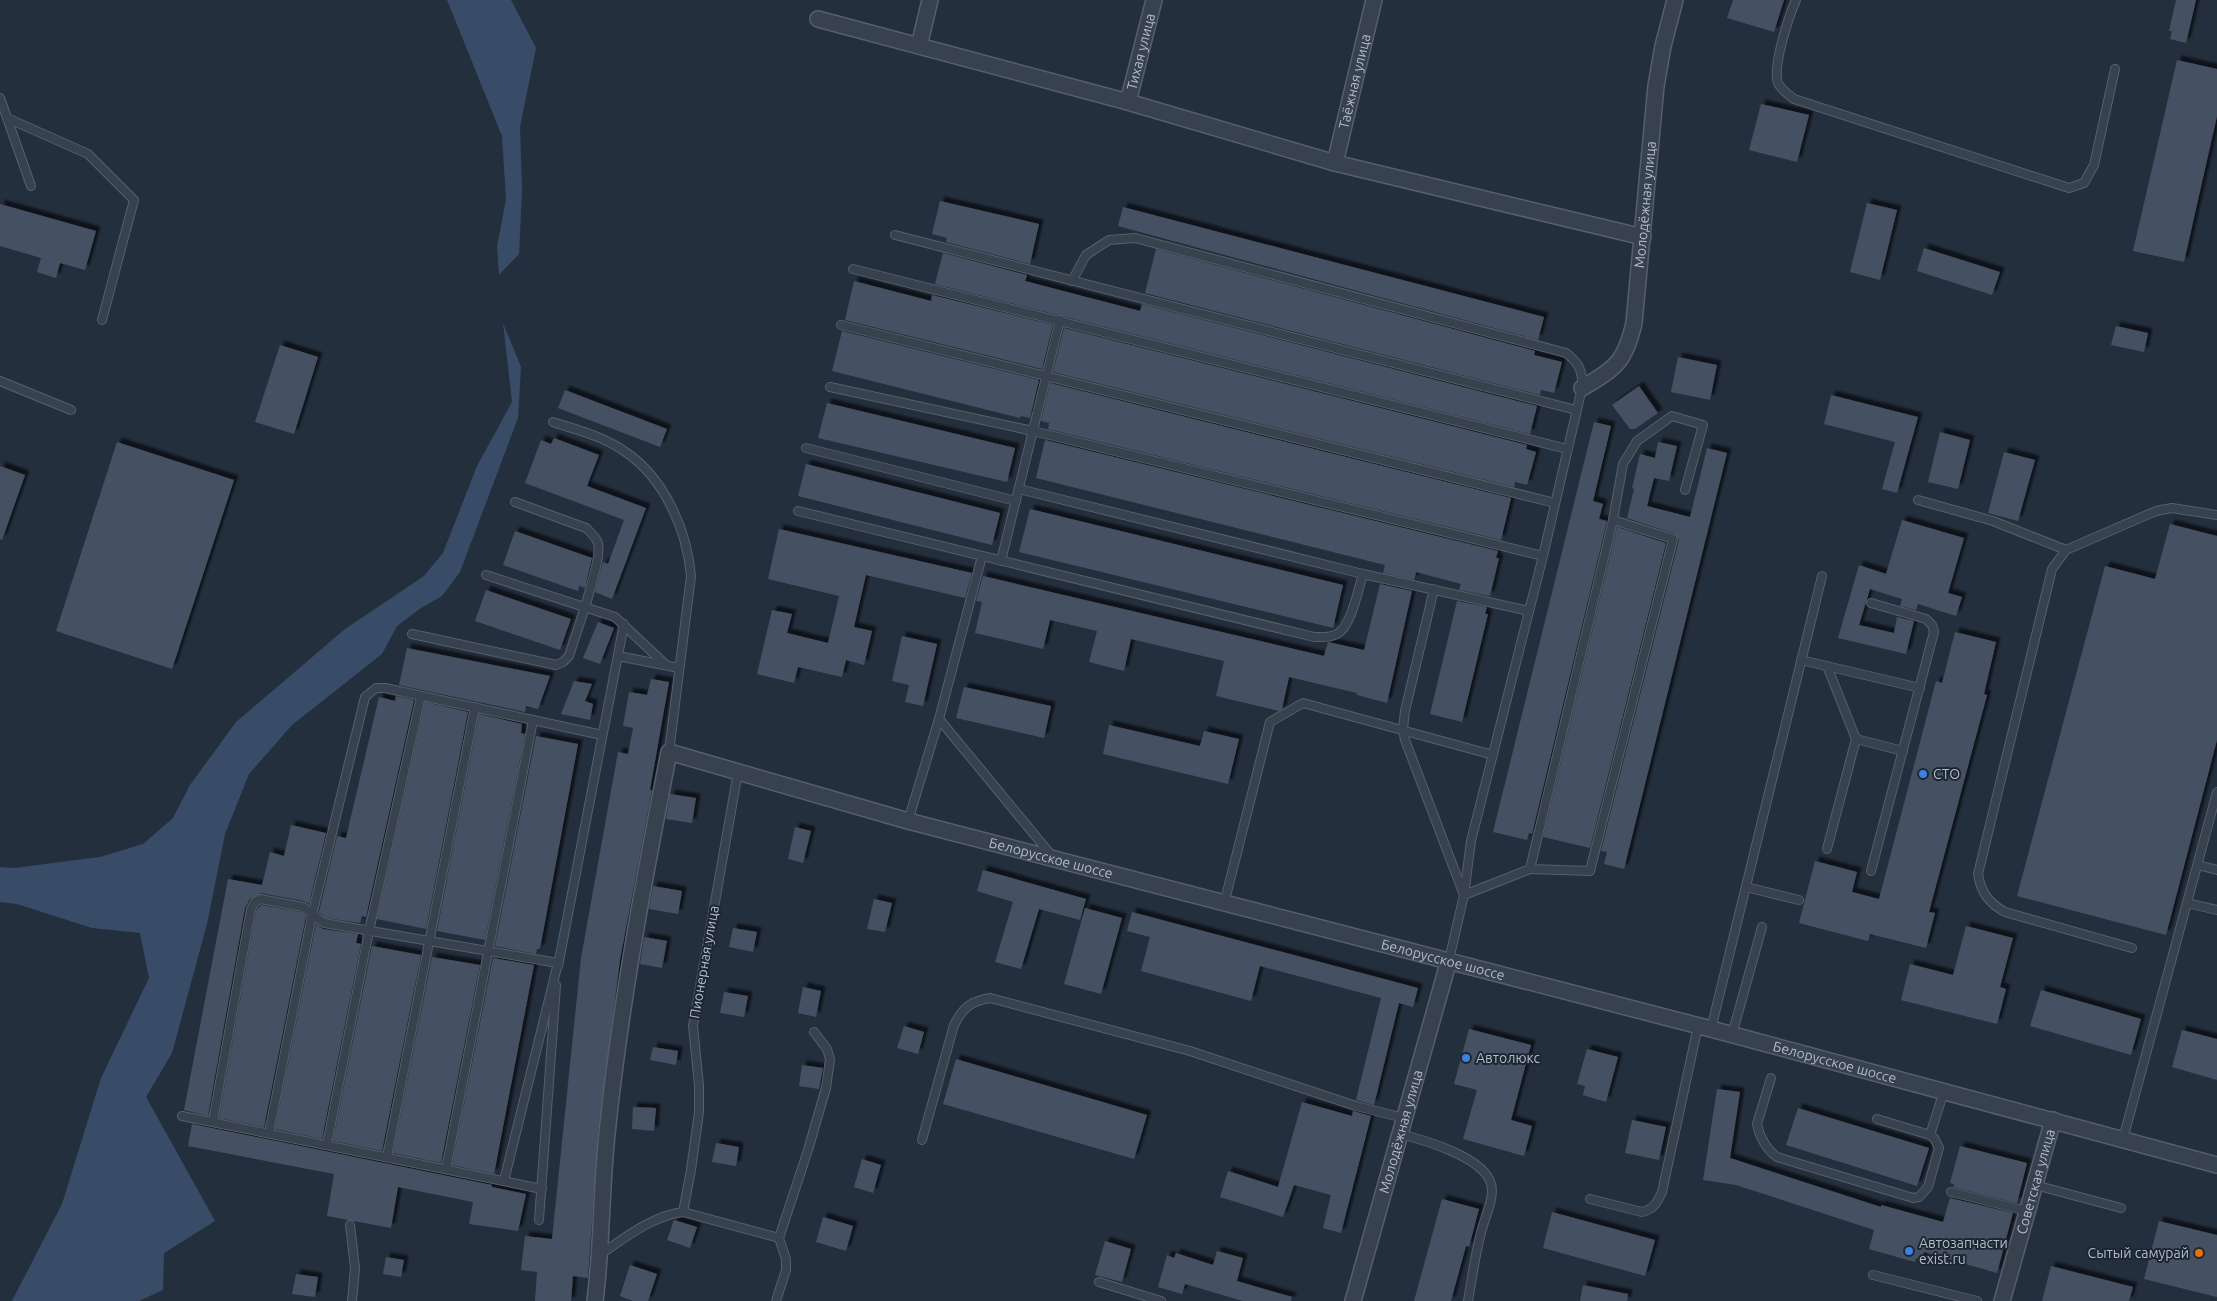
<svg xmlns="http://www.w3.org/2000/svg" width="2217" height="1301" font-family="Ubuntu,sans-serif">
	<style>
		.water { fill: #394c67 }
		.building { fill: #455162; filter: url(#shadow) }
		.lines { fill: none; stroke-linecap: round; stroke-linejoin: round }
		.service-casing { stroke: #565f6c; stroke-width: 10 }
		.minor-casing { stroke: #565f6c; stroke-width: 18 }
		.service { stroke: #38414e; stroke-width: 8 }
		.minor { stroke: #38414e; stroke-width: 15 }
		.shop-dot { fill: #3f7fe0; stroke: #1d2633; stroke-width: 2 }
		.food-dot { fill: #e8710a; stroke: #1d2633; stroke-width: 2 }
		.labels { text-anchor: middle; stroke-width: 4; stroke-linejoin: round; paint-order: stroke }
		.street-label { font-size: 14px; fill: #b4bcc9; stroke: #1d2633 }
		.poi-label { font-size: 14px; fill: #b4bcc9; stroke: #1d2633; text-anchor: start }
	</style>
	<defs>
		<filter id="shadow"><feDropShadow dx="4.5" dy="-4.5" stdDeviation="1" flood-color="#0009"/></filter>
	</defs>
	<rect width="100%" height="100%" fill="#242f3e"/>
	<g class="water">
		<path d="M447,0H511L536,48L520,127L522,190L519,254L499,275L497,247L506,199L502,136Z"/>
		<path d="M503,323L521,367L518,418L460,572L442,596L421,608L397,626L382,654L292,725L249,774L225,834L207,924L172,1053L146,1097L215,1221L164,1253L163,1290L139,1301H12L62,1204L101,1078L149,978L140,933L92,928L17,904L0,902V867L14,868L100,857L143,844L173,818L190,785L236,722L345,629L424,576L443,553L477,466L512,402Z"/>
	</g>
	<g class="building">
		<path d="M1733,0H1784L1774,32L1727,18Z"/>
		<path d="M2176,0H2196L2186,43L2170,39L2172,31H2169Z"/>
		<path d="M2177,60L2217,69V116L2184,262L2133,251Z"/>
		<path d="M1761,104L1809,115L1797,162L1749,150Z"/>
		<path d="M940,201L1039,224L1030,264L946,242L947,238L932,234Z"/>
		<path d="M1867,203L1897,210L1880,280L1850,272Z"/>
		<path d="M0,204L96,231L85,270L60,263L56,278L37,272L41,258L0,246Z"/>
		<path d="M1123,207L1544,317L1538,340L1118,226Z"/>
		<path d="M1924,248L2000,272L1992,295L1917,271Z"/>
		<path d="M1156,249L1535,351L1534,355L1562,362L1554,393L1541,390L1540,395L1145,293Z"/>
		<path d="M943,253L1027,275L1025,281L1140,311L1142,304L1537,406L1530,434L935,284Z"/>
		<path d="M854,281L931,301L932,295L1053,325L1042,369L845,320Z"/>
		<path d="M2116,326L2148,333L2144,352L2111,345Z"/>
		<path d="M1064,328L1527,445L1526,449L1536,452L1527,485L1515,482L1514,487L1053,372Z"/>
		<path d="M842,331L1039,380L1030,418L1021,416L1020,418L832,371Z"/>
		<path d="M280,345L318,357L294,434L255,422Z"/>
		<path d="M1678,357L1717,365L1710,400L1671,392Z"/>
		<path d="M1050,383L1511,498L1501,540L1048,429L1049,423L1041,421Z"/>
		<path d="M1639,386L1658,413L1635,429H1630L1612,405Z"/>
		<path d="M565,390L667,429L660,447L558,408Z"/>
		<path d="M1831,395L1918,417L1897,493L1882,489L1895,442L1824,424Z"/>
		<path d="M827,403L1015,448L1007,482L818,438Z"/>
		<path d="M1594,422L1611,426L1593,501L1603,504L1599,519L1607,521L1532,834L1529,833L1527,840L1493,832Z"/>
		<path d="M1940,432L1970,440L1958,489L1928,482Z"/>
		<path d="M554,438L599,455L587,486L646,508L612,599L595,592L603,562L608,564L624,520L525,483L541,440L551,444Z"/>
		<path d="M1045,440L1498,551L1496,558H1499L1490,596L1459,590L1461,584L1416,572L1414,580L1383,573L1385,565L1036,478Z"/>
		<path d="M117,442L234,480L172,669L56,631Z"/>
		<path d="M1658,442L1677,446L1669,481L1654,478L1647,506L1690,517L1707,448L1727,453L1624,869L1604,864L1607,852L1601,851L1679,540L1675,534L1627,518L1634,489L1632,488L1640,454L1655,458Z"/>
		<path d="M2004,452L2035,460L2018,521L1988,513Z"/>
		<path d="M806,464L1000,513L992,545L798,496Z"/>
		<path d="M0,466L25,475L2,540L0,539Z"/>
		<path d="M1030,509L1343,585L1333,628L1019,552Z"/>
		<path d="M1902,520L1964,538L1948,593L1962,597L1956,616L1918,604L1916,610L1900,606L1902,599L1870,589L1859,625L1894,633L1897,617L1914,621L1906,654L1838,638L1859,565L1886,574Z"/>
		<path d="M2170,524L2217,536V740L2166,935L2017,896L2105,566L2155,579Z"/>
		<path d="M1617,527L1666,543L1590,848L1543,837Z"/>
		<path d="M779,529L972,573L965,598L866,575L854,627L872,631L864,665L846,660L842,677L798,667L794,683L757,674L772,610L792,614L787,633L828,643L839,596L768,579Z"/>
		<path d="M515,531L592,558L585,588L579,586L578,591L503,565Z"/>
		<path d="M983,576L1324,656L1328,642L1364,650L1380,584L1412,591L1387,703L1357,695V693L1289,677L1282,709L1279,711L1216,696L1224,661L1131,639L1124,671L1089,662L1097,631L1050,620L1043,649L975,633L982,602L976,601Z"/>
		<path d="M486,590L571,619L560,650L475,621Z"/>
		<path d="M1457,601L1487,607L1485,614H1488L1462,722L1430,714Z"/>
		<path d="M598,622L614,628L600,664L583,658Z"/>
		<path d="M1955,632L1996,642L1984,694L1987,695L1929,912L1935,913L1926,948L1870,934L1868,941L1799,923L1815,861L1857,872L1852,892L1879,899L1936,681L1942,683Z"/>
		<path d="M902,636L937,644L923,706L905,702L909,685L892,681Z"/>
		<path d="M407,648L550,676L538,709L526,706L525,712L399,685Z"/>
		<path d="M651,679L669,682L650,790H652L620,960L598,1133L588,1278L573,1276L571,1301H535L537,1272L521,1270L525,1236L552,1239L581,958L618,752L628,754L633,728L623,726L629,692L647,695Z"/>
		<path d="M574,681L592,684L585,701L593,704L590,720L561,714Z"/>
		<path d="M964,687L1051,706L1044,738L956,718Z"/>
		<path d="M396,696L414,700L366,917L362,916L360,923L326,918L319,912L337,836L346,838L379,697L395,701Z"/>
		<path d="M425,702L468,712L426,929L377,919Z"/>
		<path d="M479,714L522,724L521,733L525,734L485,940L437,931Z"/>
		<path d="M1109,725L1200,746L1204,731L1239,739L1228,784L1103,754Z"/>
		<path d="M536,736L578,744L540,949H537L536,954L495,946Z"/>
		<path d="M670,794L696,798L692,823L666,819Z"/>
		<path d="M291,825L326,833L309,904L304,901L261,893L250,899L245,908L208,1116L184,1110L228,879L262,885L270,852L284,856Z"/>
		<path d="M795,827L811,831L803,863L788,859Z"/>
		<path d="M983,870L1086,899L1080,920L1039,909L1021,969L995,962L1013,902L977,891Z"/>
		<path d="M653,886L682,891L678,914L649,909Z"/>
		<path d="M874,899L892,903L885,932L867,929Z"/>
		<path d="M261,905L301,912L306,916L264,1127L219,1118L256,911Z"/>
		<path d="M1085,908L1122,918L1101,994L1064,984Z"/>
		<path d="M1132,912L1418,988L1413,1007L1399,1003L1374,1105L1356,1100L1381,998L1260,966L1251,1001L1141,971L1150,937L1127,931Z"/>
		<path d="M316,924L323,929L358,934L356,943L361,944L322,1139L275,1129Z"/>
		<path d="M1966,926L2013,938L2000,987L2006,989L1997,1024L1901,1000L1910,964L1953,975Z"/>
		<path d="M733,928L757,932L753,952L729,947Z"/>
		<path d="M644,937L667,941L662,968L640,964Z"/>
		<path d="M372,946L421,955L382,1151L333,1141Z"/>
		<path d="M432,957L480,965L441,1163L393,1153Z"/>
		<path d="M493,958L534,965L494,1174L452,1165Z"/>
		<path d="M803,987L821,991L816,1017L798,1013Z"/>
		<path d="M2041,990L2141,1019L2131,1055L2030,1026Z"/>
		<path d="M724,992L748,996L744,1017L720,1013Z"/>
		<path d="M904,1026L924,1032L918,1054L897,1048Z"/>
		<path d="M1469,1029L1531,1045L1511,1120L1532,1126L1524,1156L1463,1139L1477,1090L1454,1084Z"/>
		<path d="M2182,1030L2217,1039V1080L2172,1067Z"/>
		<path d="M653,1047L678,1051L676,1065L650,1060Z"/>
		<path d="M1587,1049L1618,1057L1606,1102L1583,1095L1585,1086L1577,1084Z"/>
		<path d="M956,1059L1147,1115L1134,1159L943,1104Z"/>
		<path d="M802,1065L823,1068L819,1089L799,1086Z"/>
		<path d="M1717,1089L1740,1092L1730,1158L1881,1207V1205L1943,1222L1950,1198L2013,1213L1997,1273L1924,1252L1922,1260L1916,1258L1915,1262L1869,1249L1874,1230L1736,1185L1703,1180Z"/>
		<path d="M1302,1102L1352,1116L1353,1111L1371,1116L1341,1233L1323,1228L1331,1195L1294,1185L1283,1217L1220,1197L1228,1171L1278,1187Z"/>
		<path d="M633,1107L656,1108L654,1131L632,1129Z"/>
		<path d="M1798,1108L1929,1148L1917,1186L1786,1145Z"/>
		<path d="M1632,1120L1666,1127L1659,1160L1625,1153Z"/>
		<path d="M192,1124L492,1185V1187L526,1194L518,1231L469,1224L473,1202L398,1187L391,1228L327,1216L334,1174L188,1146Z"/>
		<path d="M716,1143L739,1147L736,1166L712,1162Z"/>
		<path d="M1960,1146L2027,1163L2017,1203L1953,1187L1954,1184L1950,1183Z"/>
		<path d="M862,1159L881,1165L873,1193L854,1187Z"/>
		<path d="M1442,1199L1479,1209L1469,1247L1466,1246L1451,1301H1414Z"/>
		<path d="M1552,1212L1655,1240L1645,1276L1543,1248Z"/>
		<path d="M823,1217L853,1226L846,1251L816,1242Z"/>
		<path d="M674,1220L697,1227L690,1248L667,1240Z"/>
		<path d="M2159,1221L2217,1235V1297L2144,1279Z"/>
		<path d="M1105,1241L1131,1249L1122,1282L1095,1275Z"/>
		<path d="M1217,1251L1243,1258L1237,1281L1292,1297L1291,1301H1243L1185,1284L1182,1294L1158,1287L1167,1255L1174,1258L1176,1253L1213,1265Z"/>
		<path d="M386,1257L404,1260L401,1277L383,1274Z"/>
		<path d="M630,1265L657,1274L648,1301H633L620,1296Z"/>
		<path d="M2051,1266L2133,1287L2129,1301H2042Z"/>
		<path d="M296,1274L318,1277L315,1297L292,1294Z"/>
		<path d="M1583,1285L1628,1294L1627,1301H1580Z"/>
	</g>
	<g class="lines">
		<g class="service-casing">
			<g id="service">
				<path d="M1796,0C1789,16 1772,67 1778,83C1781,90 1788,94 1794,99L2069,188L2084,183L2094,165L2115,69"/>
				<path d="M0,98L31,186"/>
				<path d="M7,118L88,154L134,200L102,320"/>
				<path d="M895,235L1576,410"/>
				<path d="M853,269L1567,449"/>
				<path d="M1072,281L1086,255L1109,240L1135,238L1566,353C1579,363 1583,371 1582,388L1543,556L1471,841L1464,895L1449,960"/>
				<path d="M841,325L1555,503"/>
				<path d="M0,381L71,410"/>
				<path d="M830,387L1033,431L1543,556"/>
				<path d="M553,422C577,430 603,436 624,451C664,477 687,530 691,576L669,752"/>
				<path d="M806,448L1016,501"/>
				<path d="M1019,489L1363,574L1529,611"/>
				<path d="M1918,500L1993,521L2066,550"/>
				<path d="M798,511L1314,637C1322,637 1330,638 1337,634C1351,627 1358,590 1363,574"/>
				<path d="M1001,561L1060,320"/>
				<path d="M486,575L615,617L666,665"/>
				<path d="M1434,589L1405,711L1403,729L1405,740L1464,895L1530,869L1613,520L1623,464L1637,441L1672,416L1703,425L1685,490"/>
				<path d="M1871,603L1926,619L1932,625L1934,632L1871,871"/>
				<path d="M412,634L556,665L563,662L569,656C575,636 603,560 598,543C596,537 590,532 586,528L515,502"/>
				<path d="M618,656L679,668"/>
				<path d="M1801,660L1920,688"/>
				<path d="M939,719L1052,856"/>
				<path d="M1856,739L1903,751"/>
				<path d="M908,821L939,719L982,556"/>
				<path d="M1827,849L1856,739L1827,666"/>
				<path d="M2198,865L2217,870"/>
				<path d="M1530,869L1590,871L1673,539L1613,520"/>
				<path d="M1746,887L1799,900"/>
				<path d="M2187,903L2217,910"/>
				<path d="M1224,904L1270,722L1303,703L1493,755"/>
				<path d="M2132,948L2005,912C1989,903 1981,893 1978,874L2052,569L2066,550L2156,511L2172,508L2217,515"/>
				<path d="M558,966L624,624"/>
				<path d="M1711,1029L1822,576"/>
				<path d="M1732,1035L1762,927"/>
				<path d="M1771,1078L1757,1124C1759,1136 1767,1150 1777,1157L1913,1198L1919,1197L1928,1187L1939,1148L1934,1138L1930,1135L1877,1119"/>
				<path d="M182,1116L542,1189"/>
				<path d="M213,1121L251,909L255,902L260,899L303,907L324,923L558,963L504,1181"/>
				<path d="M269,1133L312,915L365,697L376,688H385L602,735"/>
				<path d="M1400,1134C1424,1140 1484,1157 1491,1184C1495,1199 1484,1218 1481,1233C1475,1255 1472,1278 1468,1301"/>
				<path d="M1930,1135L1944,1091"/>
				<path d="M2123,1139L2217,792"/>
				<path d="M922,1140L954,1025C963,1008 970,1001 990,998L1190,1051L1356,1106L1404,1118"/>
				<path d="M327,1144L369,931L421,696"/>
				<path d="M387,1157L475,707"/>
				<path d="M446,1169L533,720"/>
				<path d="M2035,1185L2121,1208"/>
				<path d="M1951,1192L2027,1211"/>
				<path d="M1590,1199L1642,1212C1654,1209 1657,1203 1662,1192L1698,1026"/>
				<path d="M683,1212L691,1170L699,1112V1085L693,1026L738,772"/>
				<path d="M539,1220L556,985"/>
				<path d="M350,1225L355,1268L352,1301"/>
				<path d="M601,1254C626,1237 652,1216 683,1212L779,1238"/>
				<path d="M1873,1275L1977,1301"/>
				<path d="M1099,1282L1161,1301"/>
				<path d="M776,1301L786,1270V1259L779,1238L808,1150L826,1088L830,1059L827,1049L814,1032"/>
			</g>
		</g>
		<g class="minor-casing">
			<g id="minor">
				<path d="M818,19L1128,102L1335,163L1643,237"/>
				<path d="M919,46L930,0"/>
				<path id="s1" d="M1128,102L1154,0"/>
				<path id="s2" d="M1335,163L1374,0"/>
				<path id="s3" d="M1582,388C1616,368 1625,362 1634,323L1656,86L1663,46L1675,0"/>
				<path id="s4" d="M595,1301C602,1246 601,1190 607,1134C620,1006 644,879 669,752L908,821L1711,1029L2217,1165"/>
				<path id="s5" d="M1353,1301L1449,960"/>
				<path id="s6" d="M2002,1301L2053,1120"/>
			</g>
		</g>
		<use href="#service" class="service"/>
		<use href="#minor" class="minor"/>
	</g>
	<g class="shop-dot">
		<circle cx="1923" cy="774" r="5"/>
		<circle cx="1466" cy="1058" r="5"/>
		<circle cx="1909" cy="1251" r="5"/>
	</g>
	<circle class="food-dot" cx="2199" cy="1253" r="5"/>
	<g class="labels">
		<g class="street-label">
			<text dy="5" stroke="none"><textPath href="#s1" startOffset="52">Тихая улица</textPath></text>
			<text dy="5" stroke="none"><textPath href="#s2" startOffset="84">Таёжная улица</textPath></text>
			<text dy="5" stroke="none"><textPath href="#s3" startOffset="206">Молодёжная улица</textPath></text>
			<text dy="5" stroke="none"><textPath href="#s4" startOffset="951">Белорусское шоссе</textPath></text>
			<text dy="5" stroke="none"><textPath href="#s4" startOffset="1356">Белорусское шоссе</textPath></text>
			<text transform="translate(704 962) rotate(-80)" y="5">Пионерная улица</text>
			<text dy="5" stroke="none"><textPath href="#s4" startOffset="1761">Белорусское шоссе</textPath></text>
			<text dy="5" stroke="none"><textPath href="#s5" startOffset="176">Молодёжная улица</textPath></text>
			<text dy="5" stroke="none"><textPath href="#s6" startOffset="124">Советская улица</textPath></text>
		</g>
		<g class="poi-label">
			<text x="1933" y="779">СТО</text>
			<text x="1476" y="1063">Автолюкс</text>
			<text x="1919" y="1248">Автозапчасти<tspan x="1919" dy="16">exist.ru</tspan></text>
			<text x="2189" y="1258" text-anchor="end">Сытый самурай</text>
		</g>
	</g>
</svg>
